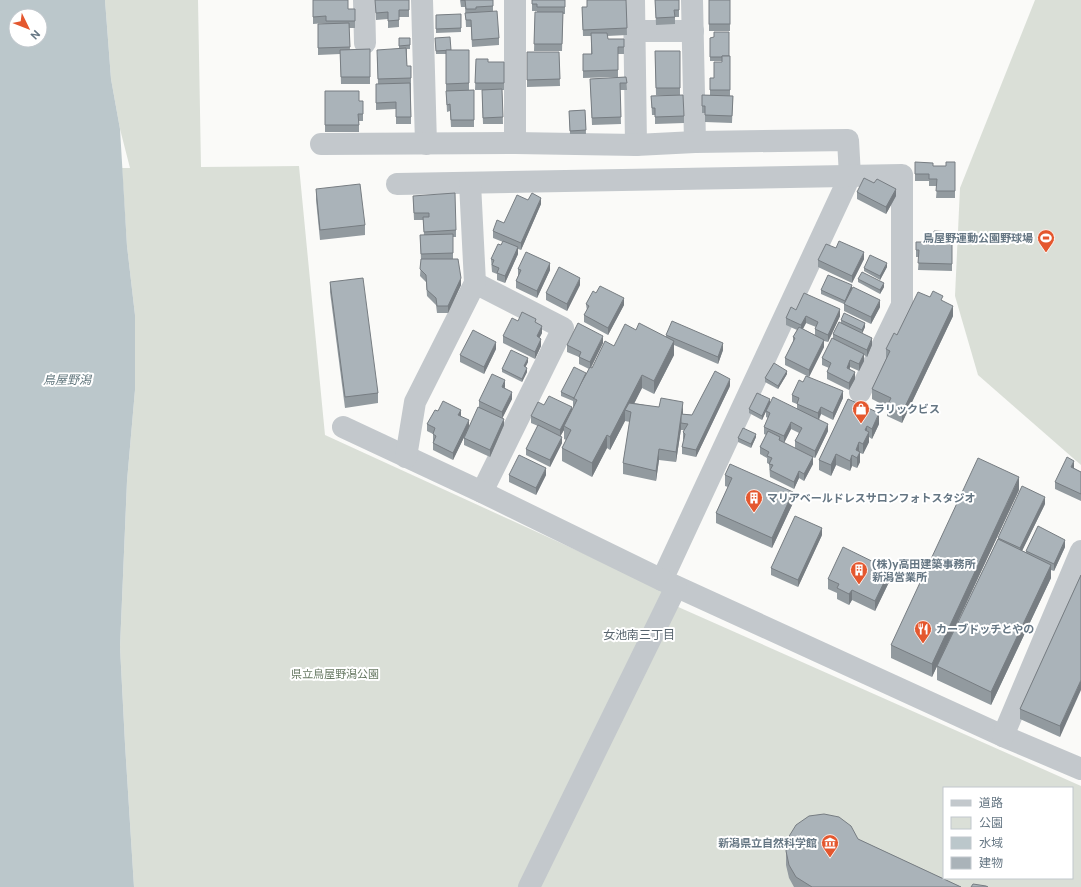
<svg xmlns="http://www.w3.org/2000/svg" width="1081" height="887" font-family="'DM Sans','Noto Sans JP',sans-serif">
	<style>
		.green { fill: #dadfd7; fill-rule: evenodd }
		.water { fill: #bbc7cb; fill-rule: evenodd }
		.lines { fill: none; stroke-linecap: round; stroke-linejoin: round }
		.minor { stroke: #c3c8cc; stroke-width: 22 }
		.wall { fill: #929a9f; fill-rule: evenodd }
		.shaded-wall { fill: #777d82 }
		.building { fill: #aab3b9; stroke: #777d82 }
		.labels { text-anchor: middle; stroke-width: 4; stroke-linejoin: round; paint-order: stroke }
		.poi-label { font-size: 11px; font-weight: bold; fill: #657683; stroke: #fff; text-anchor: start }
		.park-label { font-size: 11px; fill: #687a64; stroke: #fff }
		.water-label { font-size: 12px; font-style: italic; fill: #60757c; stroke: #fff }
		.neighbourhood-label { font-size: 12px; fill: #57646e; stroke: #fff }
	</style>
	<rect width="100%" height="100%" fill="#fafaf8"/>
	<g class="green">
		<path d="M105,0H198L201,167L299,166L325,435L659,588L676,606L1081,786V887H134L125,744L120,647L127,481L135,390V315L127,246L122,168H130L120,129L111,79ZM944,788H1072V878H944Z"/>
		<path d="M1035,0H1081V465L978,375L955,296L960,188Z"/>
	</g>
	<path class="water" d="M0,0H105L111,79L120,129L127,246L135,315V390L127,481L120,647L125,744L134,887H0ZM16,16H40V40H16Z"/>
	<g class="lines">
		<g class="minor">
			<path d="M364,0L365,43"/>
			<path d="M422,0L426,144"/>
			<path d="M515,0V143"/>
			<path d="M634,0L636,145"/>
			<path d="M692,0L695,142"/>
			<path d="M634,31H693"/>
			<path d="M321,144L515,143L636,145L695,142L848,140L850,176L662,580L1003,736L1081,769"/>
			<path d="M397,184L902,175V305L860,392"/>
			<path d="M475,283L563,328L482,492"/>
			<path d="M343,427L482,492L662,580"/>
			<path d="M406,457L415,402L475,283L470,183"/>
			<path d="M1003,736L1081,551"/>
			<path d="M529,887L676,587"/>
		</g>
	</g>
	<g class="wall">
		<path d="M313,0L348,9H355V28H349L350,50L370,49V84H341L340,54L318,55V24L326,23L313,24Z"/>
		<path d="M375,0H409V17H399V27L388,28V19L376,20Z"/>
		<path d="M460,0H493V12L499,38V45L472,47L471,27H466L465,7H461Z"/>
		<path d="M532,0H565V14H563L562,51H534L535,12H537V11H532Z"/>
		<path d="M626,0L627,35L607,36L608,39H624V54H618V77L583,78V54H591V36H583L582,7H587Z"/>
		<path d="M655,0H679V17H675V24L656,25Z"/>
		<rect x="709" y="0" width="21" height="31"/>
		<path d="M436,15L461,28V32L436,33Z"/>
		<path d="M399,38H410V49H407V66H411V124H396V109L376,110V84H378L377,57L399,49Z"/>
		<path d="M435,38L451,50H469V90H474V127H451L450,111L447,112L446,91L465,90L446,91V54H436Z"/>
		<path d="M710,38L729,56H730V96H733L732,123L705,122V113H702V95H710V78H714L722,62V61H710Z"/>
		<path d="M655,51H680V95L684,116V123L655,124V115H652L651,96L668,95H656Z"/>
		<path d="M527,52H559L560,86L527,87Z"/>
		<path d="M476,59L488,62H504V90H502L503,124H483L482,97L483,90H475Z"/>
		<path d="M626,77L627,90H620L621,124L592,125L590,79Z"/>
		<path d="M325,91L359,101H363V121H359V132H325Z"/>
		<path d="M585,110L586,134H570L569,111Z"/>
		<path d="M915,162L933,166H946L955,162V198H936L937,186H929V181H915Z"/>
		<path d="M874,183L896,196L886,214L857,199V192Z"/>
		<path d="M316,189L365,225V235L320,240L316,200Z"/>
		<path d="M413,196L456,230V237H453V259L461,285L448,313H437L436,305L427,296L426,282L420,276L421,261L420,235H424L423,220H414Z"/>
		<path d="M528,200L541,204L521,250L518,249V254L505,283L497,280V274L492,272L491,259L503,242L493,238V231L504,223Z"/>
		<path d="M952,232V271L918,270L919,257H916V242H934Z"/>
		<path d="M836,248L864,259L852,283L818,267V260Z"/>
		<path d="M887,267L880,280L864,271V268Z"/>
		<path d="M518,269L550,270L537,298L516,288V281L518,276Z"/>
		<path d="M858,279L884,287L880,294L858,282Z"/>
		<path d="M330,282L378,393V403L345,408L330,292Z"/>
		<path d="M580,285L567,311L546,300V293Z"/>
		<path d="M852,288L880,307L871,324L844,311V304L821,294V290Z"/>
		<path d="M930,297L943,302L953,316L902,423L887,416V407L872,399V389L886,359V349L897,335Z"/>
		<path d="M586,304L624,305L608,335L584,322V315L587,311Z"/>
		<path d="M796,310L840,316L828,342L824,341V347L809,377L785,365V358L793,342V337L797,330L786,325V318ZM806,323L816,327L815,329V335L803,329Z"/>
		<path d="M841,320L865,327L862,333L872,345L867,357L864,355V361L859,371L850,367V369L855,379L849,390L827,379V372L829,368L822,365V358L833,339V334L841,323Z"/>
		<path d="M518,321L536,323L542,333L539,338L541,346L535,359L503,343V336Z"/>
		<path d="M636,330L666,337V335L723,350L718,364L674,345V355L654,394L642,388L634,403L683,412V414L692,415L730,386L696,457L682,454V447L684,440L683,439V432L684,430H681V429L676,462L659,460L656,481L623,474V463L630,422L625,421L610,450L607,448L592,477L562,461V448L566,440L564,439V430L560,436L562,443L550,467L526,455V449L538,426L531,423V416L544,405L572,410L573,407V401L561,396V392L586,374L589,369L579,364V357L567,352V345L603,343L591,368H592L614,346Z"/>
		<path d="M496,349L484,374L460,362V355Z"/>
		<path d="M528,362L525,367L527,372L522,382L502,372V369Z"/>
		<path d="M787,374L778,389L765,382V378Z"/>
		<path d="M505,387V388L512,399L502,418L504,425L490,457L464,445V438L479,407V401Z"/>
		<path d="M792,395L843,398L833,420L821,414L819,420L828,431L815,458L813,457V464L804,481L799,478L794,489L770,477L769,464L767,463V458L760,454V447L766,435L764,434V427L768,418L766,417V411L762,420L749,413V409L770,402L797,409V404L792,402ZM791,429L799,433L795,441V448L784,443Z"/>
		<path d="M848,399L879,424L872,439L869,437V442L863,454L860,453V462L857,468L852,466L850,471L836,465L831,476L819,470V460Z"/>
		<path d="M438,411L461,416L469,427L453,460L433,450V434L427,431V424Z"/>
		<path d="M756,437L751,448L738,442V438Z"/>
		<path d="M1074,468L1081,472V501L1055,489V482Z"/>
		<path d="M509,475H546L536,495L509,482Z"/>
		<path d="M725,475L793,503L772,548L716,523V513L728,487L725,486Z"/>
		<path d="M1019,490L932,677L891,658V645Z"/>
		<path d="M1045,504L1022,551L1026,552V551L1065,547L1054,571L1051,570V578L991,705L937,680V666L998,539V538Z"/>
		<path d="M822,535L798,587L771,575V568Z"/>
		<path d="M1081,575L1060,737L1020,719V709Z"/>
		<path d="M828,579L890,580L875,611L852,600L849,605L837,599V593L828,589Z"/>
		<path d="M858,839L961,887H794L789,878L786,865V851Z"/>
	</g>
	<g class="shaded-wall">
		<path d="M896,189V196L886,214V207Z"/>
		<path d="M541,198V204L521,250V243Z"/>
		<path d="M518,247V254L505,283V276Z"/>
		<path d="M864,252V259L852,283V276Z"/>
		<path d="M550,263V270L537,298V291Z"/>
		<path d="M887,263V267L880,280V276Z"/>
		<path d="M461,278V285L448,313V306Z"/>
		<path d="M580,278V285L567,311V304Z"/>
		<path d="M884,283V287L880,294V290Z"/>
		<path d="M852,285V288L845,304V301Z"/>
		<path d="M624,298V305L608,335V328Z"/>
		<path d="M880,300V307L871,324V317Z"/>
		<path d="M953,306V316L902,423V413Z"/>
		<path d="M840,309V316L828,342V335Z"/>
		<path d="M806,316V323L801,332V325Z"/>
		<path d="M865,323V327L862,334V330Z"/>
		<path d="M542,326V333L537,343V336Z"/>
		<path d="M603,336V343L590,369V362Z"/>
		<path d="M872,338V345L867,357V350Z"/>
		<path d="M541,339V346L535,359V352Z"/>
		<path d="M824,340V347L809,377V370Z"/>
		<path d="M674,341V355L654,394V381Z"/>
		<path d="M496,342V349L484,374V367Z"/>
		<path d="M723,343V350L718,364V357Z"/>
		<path d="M864,354V361L859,371V364Z"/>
		<path d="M528,358V362L524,370V366Z"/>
		<path d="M850,360V367L847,375V368Z"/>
		<path d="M527,368V372L522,382V379Z"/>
		<path d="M787,371V374L778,389V386Z"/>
		<path d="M855,372V379L849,390V383Z"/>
		<path d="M642,375V388L630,412L625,410V421L610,450V437Z"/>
		<path d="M730,379V386L696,457V450Z"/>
		<path d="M505,380V387L502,394V387Z"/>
		<path d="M843,391V398L833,420V413Z"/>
		<path d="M512,392V399L502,419V412Z"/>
		<path d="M770,399V403L762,420V416Z"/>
		<path d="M683,402V412L681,423V429L676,462V452Z"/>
		<path d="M572,407V414L564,426V430L560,437V430Z"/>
		<path d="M821,407V414L818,420V413Z"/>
		<path d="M461,410V417L458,415Z"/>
		<path d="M879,413V424L872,439V429Z"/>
		<path d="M504,419V425L490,457V450Z"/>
		<path d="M469,420V427L453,460V453Z"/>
		<path d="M791,422V429L784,443V436Z"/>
		<path d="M828,424V431L815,458V451Z"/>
		<path d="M867,426V435L869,432V442L863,454V444L865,430Z"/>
		<path d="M756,434V437L751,448V444Z"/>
		<path d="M607,435V448L592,477V463Z"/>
		<path d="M562,437V443L550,467V460Z"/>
		<path d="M859,442V453L856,450Z"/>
		<path d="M659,449V460L656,481V471Z"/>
		<path d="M860,452V462L857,468V458Z"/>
		<path d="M836,454V465L831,476V465Z"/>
		<path d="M852,455V466L850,471V461Z"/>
		<path d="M813,457V464L804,481V474Z"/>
		<path d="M1074,461V468L1071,474V467Z"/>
		<path d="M546,468V475L536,495V488Z"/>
		<path d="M799,471V478L794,489V482Z"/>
		<path d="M1019,477V490L932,677V664Z"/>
		<path d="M793,492V503L772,548V538Z"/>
		<path d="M1045,497V504L1020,555V548Z"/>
		<path d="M822,528V535L798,587V580Z"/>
		<path d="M1065,540V547L1054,571V564Z"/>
		<path d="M1051,565V578L991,705V692Z"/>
		<path d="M890,570V580L875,611V601Z"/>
		<path d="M852,590V600L849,605V594Z"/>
		<path d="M1081,680V690L1060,737V726Z"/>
	</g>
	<g class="building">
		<path d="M313,0H348V9H355V21H326V16L313,17Z"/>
		<path d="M375,0H409V10H399V20L388,21V12L376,13Z"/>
		<path d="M461,0H493V6L476,7V9H466L465,0Z"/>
		<path d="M532,0H565V7H537V4H532Z"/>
		<path d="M587,0H626L627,28L583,30L582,7H587Z"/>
		<path d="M655,0H679V10H674L675,17L656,18Z"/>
		<rect x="709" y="0" width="21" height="24"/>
		<path d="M497,11L499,38L472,40L471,20H466L465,13Z"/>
		<path d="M535,12H563L562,44H534Z"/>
		<path d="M461,14V28L436,29V15Z"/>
		<path d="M349,23L350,47L318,48V24Z"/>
		<path d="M714,32H729V56H722V57H710V38L714,37Z"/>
		<path d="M591,33H607L608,39H624V47H618V70L583,71V54H592Z"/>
		<path d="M450,37L451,50L436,51L435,38Z"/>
		<path d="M399,38H410V45L399,46Z"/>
		<path d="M406,48L407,66H411V78L378,79L377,50Z"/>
		<path d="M370,49V77H341L340,50Z"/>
		<path d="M446,50H469V83L446,84Z"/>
		<path d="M655,51H680V88H656Z"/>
		<path d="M527,52H559L560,79L527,80Z"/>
		<path d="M722,56H730V90H710V78H714V62H722Z"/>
		<path d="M476,59H488V62H504V83H475Z"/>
		<path d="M626,77L627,83H620L621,117L592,118L590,79Z"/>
		<path d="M410,83L411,117H396V102L376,103V84Z"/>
		<path d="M502,89L503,117L483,118L482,90Z"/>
		<path d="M474,90V120H451L450,104L447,105L446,91Z"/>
		<path d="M325,91H359V101H363V114H358L359,125H325Z"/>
		<path d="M683,95L684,116L655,117V108H652L651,96Z"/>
		<path d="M702,95L733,96L732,116L705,115V106H702Z"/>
		<path d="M585,110L586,130L570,131L569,111Z"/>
		<path d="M915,162L933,163V166H946V162H955V191H936L937,179H929V174H915Z"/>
		<path d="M864,178L874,183L877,179L896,189L886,207L857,192Z"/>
		<path d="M360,184L365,225L320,230L316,189Z"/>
		<path d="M455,193L456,230L424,232L423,217H429V213H414L413,196Z"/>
		<path d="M532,193L541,198L521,243L493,231L497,220L504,223L517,195L528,200Z"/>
		<path d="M934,231L952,232V264L918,263L919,250H916V242H934Z"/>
		<path d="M453,234V253L421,254L420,235Z"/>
		<path d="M503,241L518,247L505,276L497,273L499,268L492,265L494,260L491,259L498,244L501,245Z"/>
		<path d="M839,241L864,252L852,276L818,260L826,244L836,248Z"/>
		<path d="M526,252L550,263L537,291L516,281L521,270L518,269Z"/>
		<path d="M870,255L887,263L880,276L864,268Z"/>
		<path d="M421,259H458L461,278L448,306H437L436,298L427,290L426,275L420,269Z"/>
		<path d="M559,267L580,278L567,304L546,293Z"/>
		<path d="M862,272L884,283L880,290L858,279Z"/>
		<path d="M828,275L852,285L845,301L821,290Z"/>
		<path d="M363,278L378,393L345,397L330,282Z"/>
		<path d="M600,286L624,298L608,328L584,315L589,306L586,304L593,291L596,293Z"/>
		<path d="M853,287L880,300L871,317L844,304Z"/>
		<path d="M933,291L943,296L941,300L953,306L902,413L887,406L891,398L872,389L890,351L886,349L894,333L897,335L918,292L930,297Z"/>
		<path d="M804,293L840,309L828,335L815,329L818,322L806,316L801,325L786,318L791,307L796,310Z"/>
		<path d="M522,312L536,319L535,322L542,326L537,336L541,339L535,352L503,336L512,318L518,321Z"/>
		<path d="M844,313L865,323L862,330L841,320Z"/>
		<path d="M672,321L723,343L718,357L666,335Z"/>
		<path d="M839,322L872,338L867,350L833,334Z"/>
		<path d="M578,323L603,336L590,362L579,357L581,352L567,345Z"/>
		<path d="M639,323L674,341L654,381L642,375L610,437L607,435L592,463L562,448L571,430L564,426L577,400L573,398L590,367L592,368L605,341L614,346L625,324L636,330Z"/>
		<path d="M799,327L824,340L809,370L785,358L795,338L793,337Z"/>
		<path d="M473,330L496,342L484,367L460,355Z"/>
		<path d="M832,338L864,354L859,364L850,360L847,368L855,372L849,383L827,372L831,363L822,358Z"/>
		<path d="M511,350L528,358L524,366L527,368L522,379L502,369Z"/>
		<path d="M774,363L787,371L778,386L765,378Z"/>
		<path d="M574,367L586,373L574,398L561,392Z"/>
		<path d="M715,371L730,379L696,450L682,447L685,434L683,432L688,424L681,423V414L692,415Z"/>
		<path d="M492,374L505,380L502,387L512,392L502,412L479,401Z"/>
		<path d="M806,376L843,391L833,413L821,407L818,413L797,404L799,398L792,395L799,380L803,382Z"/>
		<path d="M757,393L770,399L762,416L749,409Z"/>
		<path d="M549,396L572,407L560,430L531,416L538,402L544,405Z"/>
		<path d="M773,397L828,424L815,451L795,441L802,428L791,422L784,436L764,427L770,413L766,411Z"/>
		<path d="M661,398L683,402L676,452L659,449L656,471L623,463L631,412L625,410L629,403L659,407Z"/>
		<path d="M848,399L879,413L872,429L867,426L865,430L869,432L863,444L859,442L856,450L860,452L857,458L852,455L850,461L836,454L831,465L819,460Z"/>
		<path d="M443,401L461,410L458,415L469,420L453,453L433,443L436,436L433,434L435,428L427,424L435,410L438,411Z"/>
		<path d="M478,407L504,419L490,450L464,438Z"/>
		<path d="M538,425L562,437L550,460L526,449Z"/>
		<path d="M743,428L756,434L751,444L738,438Z"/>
		<path d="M768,431L780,437L779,440L813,457L804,474L799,471L794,482L770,470L773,465L769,464L772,458L767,456L769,452L760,447Z"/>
		<path d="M519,455L546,468L536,488L509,475Z"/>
		<path d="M1067,457L1074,461L1071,467L1081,472V494L1055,482Z"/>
		<path d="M978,458L1019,477L932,664L891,645Z"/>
		<path d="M730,464L793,492L772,538L716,513L732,478L725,475Z"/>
		<path d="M1022,486L1045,497L1020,548L998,538Z"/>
		<path d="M795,516L822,528L798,580L771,568Z"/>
		<path d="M1038,526L1065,540L1054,564L1026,551Z"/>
		<path d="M998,539L1051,565L991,692L937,666Z"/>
		<path d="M843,547L890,570L875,601L852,590L849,594L837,588L839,584L828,579Z"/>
		<path d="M1081,575V680L1060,726L1020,709Z"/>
		<path d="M824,814L839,817L851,826L858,839L961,887H812L796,877L789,865L786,851L788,838L796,825L809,816Z"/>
		<path d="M973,884L986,886L988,887H971Z"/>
	</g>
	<defs>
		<g id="stadium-pin" transform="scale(0.9)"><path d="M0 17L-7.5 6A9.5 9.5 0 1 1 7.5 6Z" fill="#e4572e" stroke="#fff"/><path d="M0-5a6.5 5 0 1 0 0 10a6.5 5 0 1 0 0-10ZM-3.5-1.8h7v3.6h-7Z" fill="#fff"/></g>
		<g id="shop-pin" transform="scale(0.9)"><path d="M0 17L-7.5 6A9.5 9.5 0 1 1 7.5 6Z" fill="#e4572e" stroke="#fff"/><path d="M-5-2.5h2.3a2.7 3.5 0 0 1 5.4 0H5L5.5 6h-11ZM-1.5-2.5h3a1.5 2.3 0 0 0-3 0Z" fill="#fff"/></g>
		<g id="building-pin" transform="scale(0.9)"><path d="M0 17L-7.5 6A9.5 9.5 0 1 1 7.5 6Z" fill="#e4572e" stroke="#fff"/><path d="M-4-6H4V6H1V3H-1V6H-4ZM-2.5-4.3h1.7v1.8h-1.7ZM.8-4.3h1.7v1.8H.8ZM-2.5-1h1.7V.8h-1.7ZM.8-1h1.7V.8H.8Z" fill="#fff"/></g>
		<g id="restaurant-pin" transform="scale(0.9)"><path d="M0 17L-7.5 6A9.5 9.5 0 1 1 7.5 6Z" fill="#e4572e" stroke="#fff"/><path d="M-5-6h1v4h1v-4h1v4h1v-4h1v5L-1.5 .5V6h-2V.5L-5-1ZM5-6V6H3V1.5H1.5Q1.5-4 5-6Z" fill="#fff"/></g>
		<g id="museum-pin" transform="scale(0.9)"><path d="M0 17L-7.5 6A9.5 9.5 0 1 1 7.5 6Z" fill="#e4572e" stroke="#fff"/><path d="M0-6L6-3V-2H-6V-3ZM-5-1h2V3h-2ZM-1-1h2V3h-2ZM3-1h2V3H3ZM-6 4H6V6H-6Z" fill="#fff"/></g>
	</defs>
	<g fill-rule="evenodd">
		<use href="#stadium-pin" x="1046" y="238"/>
		<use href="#shop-pin" x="861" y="409"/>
		<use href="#building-pin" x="754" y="498"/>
		<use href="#building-pin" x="859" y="570"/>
		<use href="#restaurant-pin" x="923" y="629"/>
		<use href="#museum-pin" x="830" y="843"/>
	</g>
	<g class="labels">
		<g class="poi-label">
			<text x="1033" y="242" text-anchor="end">鳥屋野運動公園野球場</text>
			<text x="874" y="413">ラリックビス</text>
			<text x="767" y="502">マリアベールドレスサロンフォトスタジオ</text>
			<text x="872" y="568">(株)y高田建築事務所<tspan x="872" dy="13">新潟営業所</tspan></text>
			<text x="936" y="633">カーブドッチとやの</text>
			<text x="817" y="847" text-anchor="end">新潟県立自然科学館</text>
		</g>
		<g class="park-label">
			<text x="335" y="678">県立鳥屋野潟公園</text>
		</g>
		<g class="water-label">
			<text x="67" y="384">鳥屋野潟</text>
		</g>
		<g class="neighbourhood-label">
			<text x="639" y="639">女池南三丁目</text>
		</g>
	</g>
	<rect x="943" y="787" width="130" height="92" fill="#ffffff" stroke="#c1c8cd"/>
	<rect x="951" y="800" width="20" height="6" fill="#c3c8cc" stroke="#c1c8cd"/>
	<text x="979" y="807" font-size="12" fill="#657683">道路</text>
	<rect x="951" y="817" width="20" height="12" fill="#dadfd7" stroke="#c1c8cd"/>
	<text x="979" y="827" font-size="12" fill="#657683">公園</text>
	<rect x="951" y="837" width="20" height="12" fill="#bbc7cb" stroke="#c1c8cd"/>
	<text x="979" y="847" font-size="12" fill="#657683">水域</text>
	<rect x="951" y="857" width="20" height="12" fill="#aab3b9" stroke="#c1c8cd"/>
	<text x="979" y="867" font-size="12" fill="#657683">建物</text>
	<g transform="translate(28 28) rotate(133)"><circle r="19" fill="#ffffff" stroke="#c1c8cd"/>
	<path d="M0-3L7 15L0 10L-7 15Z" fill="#e4572e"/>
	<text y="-6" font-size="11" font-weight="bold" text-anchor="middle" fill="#657683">N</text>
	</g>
</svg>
